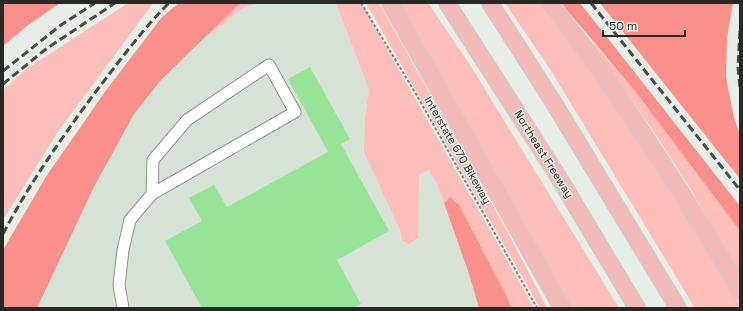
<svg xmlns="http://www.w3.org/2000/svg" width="743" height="311" font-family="'Space Grotesk',sans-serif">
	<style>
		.built { fill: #d6e2d5 }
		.green { fill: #fdbdb9 }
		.forest { fill: #fa908c }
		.building { fill: #97e499 }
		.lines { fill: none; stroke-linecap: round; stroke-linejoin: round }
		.minor-casing { stroke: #8e948e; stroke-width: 13 }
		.highway-casing { stroke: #cbcccb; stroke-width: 18 }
		.path { stroke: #828782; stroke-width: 2; stroke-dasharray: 3 2; stroke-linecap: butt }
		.minor { stroke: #fff; stroke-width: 11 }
		.highway { stroke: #f3bbb7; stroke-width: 16 }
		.rail { stroke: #484b48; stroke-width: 3; stroke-dasharray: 8 4; stroke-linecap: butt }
		.labels { text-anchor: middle; stroke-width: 3; stroke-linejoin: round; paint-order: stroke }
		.street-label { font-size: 11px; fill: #272927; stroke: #e7eee7 }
	</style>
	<rect width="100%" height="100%" fill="#e7eee7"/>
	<path class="built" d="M259,3H336L369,90L365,117L402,240L418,238L419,175L429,170L437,183L469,274L479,308H37L94,187L134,114L161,80L198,43L245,7Z"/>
	<g class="green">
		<path d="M128,3H153L57,133L3,220V90L28,68Z"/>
		<path d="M240,3H259L245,7L198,43Z"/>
		<path d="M336,3H361L534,308H511L508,299L450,197L444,203L437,183L429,170L419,175L418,238L409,244L402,240L399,228L364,152L365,117L369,90Z"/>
		<path d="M366,3H379L506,229L547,308H540Z"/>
		<path d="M396,3H428L470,65L619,308H568Z"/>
		<path d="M505,3H542C616,99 678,201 740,305V308H695L550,69Z"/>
		<path d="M580,28L635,91L740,231V276L690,188L654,132Z"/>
	</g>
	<g class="forest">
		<path d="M3,3H60L27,26L3,46Z"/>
		<path d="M179,3H240L161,80L134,114L94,187L37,308H3V250L47,175L107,89L162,17Z"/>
		<path d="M561,3H580L740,206V231L635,91Z"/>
		<path d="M600,3H733L727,38L726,77L734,118L740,135V179Z"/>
		<path d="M450,197L459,205L508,299L511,308H479L469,274L444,203Z"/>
	</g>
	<path class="building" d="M310,67L350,139L341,144L389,231L337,260L361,304L353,308H202L165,241L202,221L189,198L214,185L227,207L328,152L288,79Z"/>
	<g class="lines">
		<g class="minor-casing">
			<path id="minor" d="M123,308L119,285L123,250L130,220L152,194L295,112L269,65L187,120L153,160L152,194"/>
		</g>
		<g class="highway-casing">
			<g id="highway">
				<path d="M390,3L562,308"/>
				<path d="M447,3L556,173L637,308"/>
				<path d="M490,3L552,100L678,308"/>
				<path d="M551,3C620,95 683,191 740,291"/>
			</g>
		</g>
		<path class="path" d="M361,3L416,94L537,308"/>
		<use href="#minor" class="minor"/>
		<use href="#highway" class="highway"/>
		<g class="rail">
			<path d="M591,3L740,190"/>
			<path d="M740,31L738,67L740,88"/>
			<path d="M3,71L61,25L95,3"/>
			<path d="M3,84L46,49L115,3"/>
			<path d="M3,234C29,184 61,139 94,94C118,63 141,31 169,3"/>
		</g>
	</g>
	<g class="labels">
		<g class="street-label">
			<text transform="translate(458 150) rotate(60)" y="4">Interstate 670 Bikeway</text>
			<text transform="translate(544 154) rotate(58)" y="4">Northeast Freeway</text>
		</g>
	</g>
	<rect width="743" height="311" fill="none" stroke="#272927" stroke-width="8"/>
	<path d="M603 30v6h82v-6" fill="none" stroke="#272927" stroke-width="2"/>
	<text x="609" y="30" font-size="12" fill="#272927" stroke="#e7eee7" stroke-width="3" paint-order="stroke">50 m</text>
</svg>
